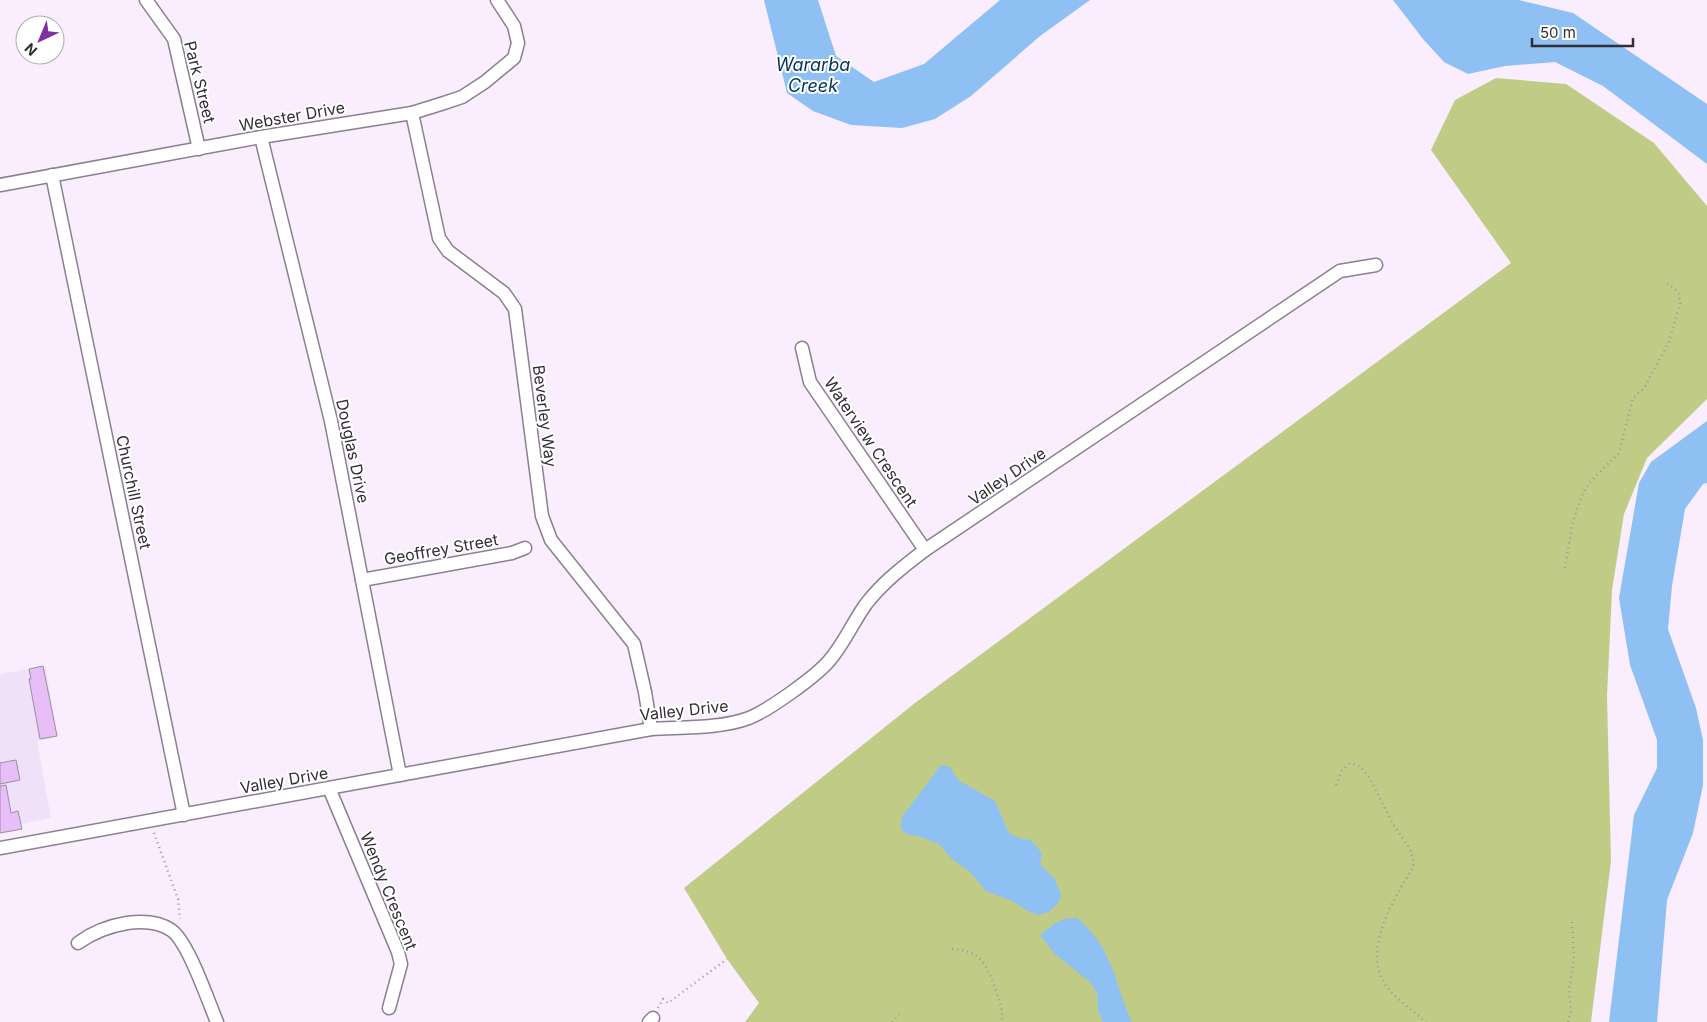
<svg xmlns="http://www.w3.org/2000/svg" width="1707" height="1022" font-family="Inter,sans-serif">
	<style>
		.built { fill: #f1e1f8 }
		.green { fill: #c0cc86 }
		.water { fill: #8ec0f3 }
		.building { fill: #e7bef8; stroke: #998f9e }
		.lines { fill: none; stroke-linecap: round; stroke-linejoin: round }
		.street-casing { stroke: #8a808f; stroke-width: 15 }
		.path { stroke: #9e95a1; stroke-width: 2.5; stroke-dasharray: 1 4; stroke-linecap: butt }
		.street { stroke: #fff; stroke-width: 12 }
		.labels { text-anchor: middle; stroke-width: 4; stroke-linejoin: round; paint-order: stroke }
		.street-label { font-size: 16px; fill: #322e34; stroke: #fff }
		.water-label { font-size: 18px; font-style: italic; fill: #04345c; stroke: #fff }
	</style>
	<rect width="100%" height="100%" fill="#f9edfe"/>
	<path class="built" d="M45,666L58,737L37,741L51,818L0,828V674Z"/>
	<path class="green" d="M1496,78L1566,84L1654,143L1707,206V399L1647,458L1624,514L1612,590L1607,696L1611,861L1591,1022H745L759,1003L727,959L684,888L915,703L1511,263L1431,150L1455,100Z"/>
	<g class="water">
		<path d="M764,0H818L836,56L874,82L924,64L1000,0H1090L1040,36L971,96L935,119L902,128L851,125L813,111L787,93Z"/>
		<path d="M1393,0H1519L1573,13L1707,104V164L1603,86L1555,62L1505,66L1468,74L1444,62L1423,39Z"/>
		<path d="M1707,421V483L1703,484L1685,509L1672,586L1668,629L1696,708L1703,740V785L1693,833L1667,900L1657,1022H1609L1634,815L1657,768V740L1630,665L1619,598L1639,483L1651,462Z"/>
		<path d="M941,765L950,767L958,780L995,801L1009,833L1019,838L1031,840L1042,853L1040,864L1055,879L1061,894L1059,902L1049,912L1037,915L1026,910L1012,901L986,891L970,872L952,859L939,844L921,837L906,834L900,827L902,817Z"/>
		<path d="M1077,918C1114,949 1113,981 1132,1022H1103L1098,1010L1097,993L1090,982L1055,954L1040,935L1054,924L1064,919Z"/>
	</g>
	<g class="building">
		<path d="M43,666L57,736L40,739L29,679H31L29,669Z"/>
		<path d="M16,760L20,780L0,784V763Z"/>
		<path d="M6,785L11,813L18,811L22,829L0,833V786Z"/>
	</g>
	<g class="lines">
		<g class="street-casing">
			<g id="street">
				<path d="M146,0L174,39L199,149"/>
				<path d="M412,113L439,238L448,251L504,293L515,309L542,516L551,540L634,644L645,692L651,729"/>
				<path d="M261,137L331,421L400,775"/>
				<path d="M52,175L184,815"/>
				<path d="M0,185L261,137L412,113L444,103L462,97L485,82L514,58L518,43L514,26L497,0"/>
				<path d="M802,348L810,382L925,550"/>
				<path d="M362,580L512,553L525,548"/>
				<path d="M329,788L398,952L401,964L389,1008"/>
				<path d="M0,848L651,729C681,727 720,729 749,718C769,710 815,677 829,661C844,644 853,622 866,604C883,582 904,566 925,550L1340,271L1376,265"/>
				<path d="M78,943C93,932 109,926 127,923C142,921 158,921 171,930C188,941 208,1001 217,1022"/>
				<path d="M649,1022L653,1018"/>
			</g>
		</g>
		<g class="path">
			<path d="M1565,568L1573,521L1583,493L1591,481L1619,453L1633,398L1644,388L1669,342L1680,303L1679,294L1674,288L1665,282"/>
			<path d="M1336,785L1342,770L1349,764H1352L1360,766L1369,777L1393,824L1410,849L1414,862L1413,868C1394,898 1361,951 1386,986C1397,1000 1413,1011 1426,1022"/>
			<path d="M154,833L178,899L180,919"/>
			<path d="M952,949C981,951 986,963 995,988C999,1000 1003,1009 1002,1022"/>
			<path d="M658,1008L663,999L668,1003L727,959"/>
			<path d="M892,1022L899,1014"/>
			<path d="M1568,1022L1571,1011L1569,990L1574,959L1572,919"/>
		</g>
		<use href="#street" class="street"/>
	</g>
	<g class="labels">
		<g class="street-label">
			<text transform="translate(200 82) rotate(76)" y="6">Park Street</text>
			<text transform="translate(292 116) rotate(-10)" y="6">Webster Drive</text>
			<text transform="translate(545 416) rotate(83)" y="6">Beverley Way</text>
			<text transform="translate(871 442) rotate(56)" y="6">Waterview Crescent</text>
			<text transform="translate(353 451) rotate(78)" y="6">Douglas Drive</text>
			<text transform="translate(1007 476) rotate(-34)" y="6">Valley Drive</text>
			<text transform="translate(134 492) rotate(78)" y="6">Churchill Street</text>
			<text transform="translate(441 549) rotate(-10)" y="6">Geoffrey Street</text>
			<text transform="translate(684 710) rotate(-6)" y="6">Valley Drive</text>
			<text transform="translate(284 780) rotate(-10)" y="6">Valley Drive</text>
			<text transform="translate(389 891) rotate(68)" y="6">Wendy Crescent</text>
		</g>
		<g class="water-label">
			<text x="813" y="71">Wararba<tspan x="813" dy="21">Creek</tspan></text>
		</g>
	</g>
	<g transform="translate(40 40) rotate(224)"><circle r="24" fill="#ffffff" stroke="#adabae"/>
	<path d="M0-4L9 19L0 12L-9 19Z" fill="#8031a1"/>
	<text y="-8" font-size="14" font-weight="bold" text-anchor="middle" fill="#322e34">N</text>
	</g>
	<path d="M1532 38v8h101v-8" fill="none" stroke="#322e34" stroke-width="2.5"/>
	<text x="1540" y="38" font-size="15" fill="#322e34" stroke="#ffffff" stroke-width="4" paint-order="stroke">50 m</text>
</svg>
